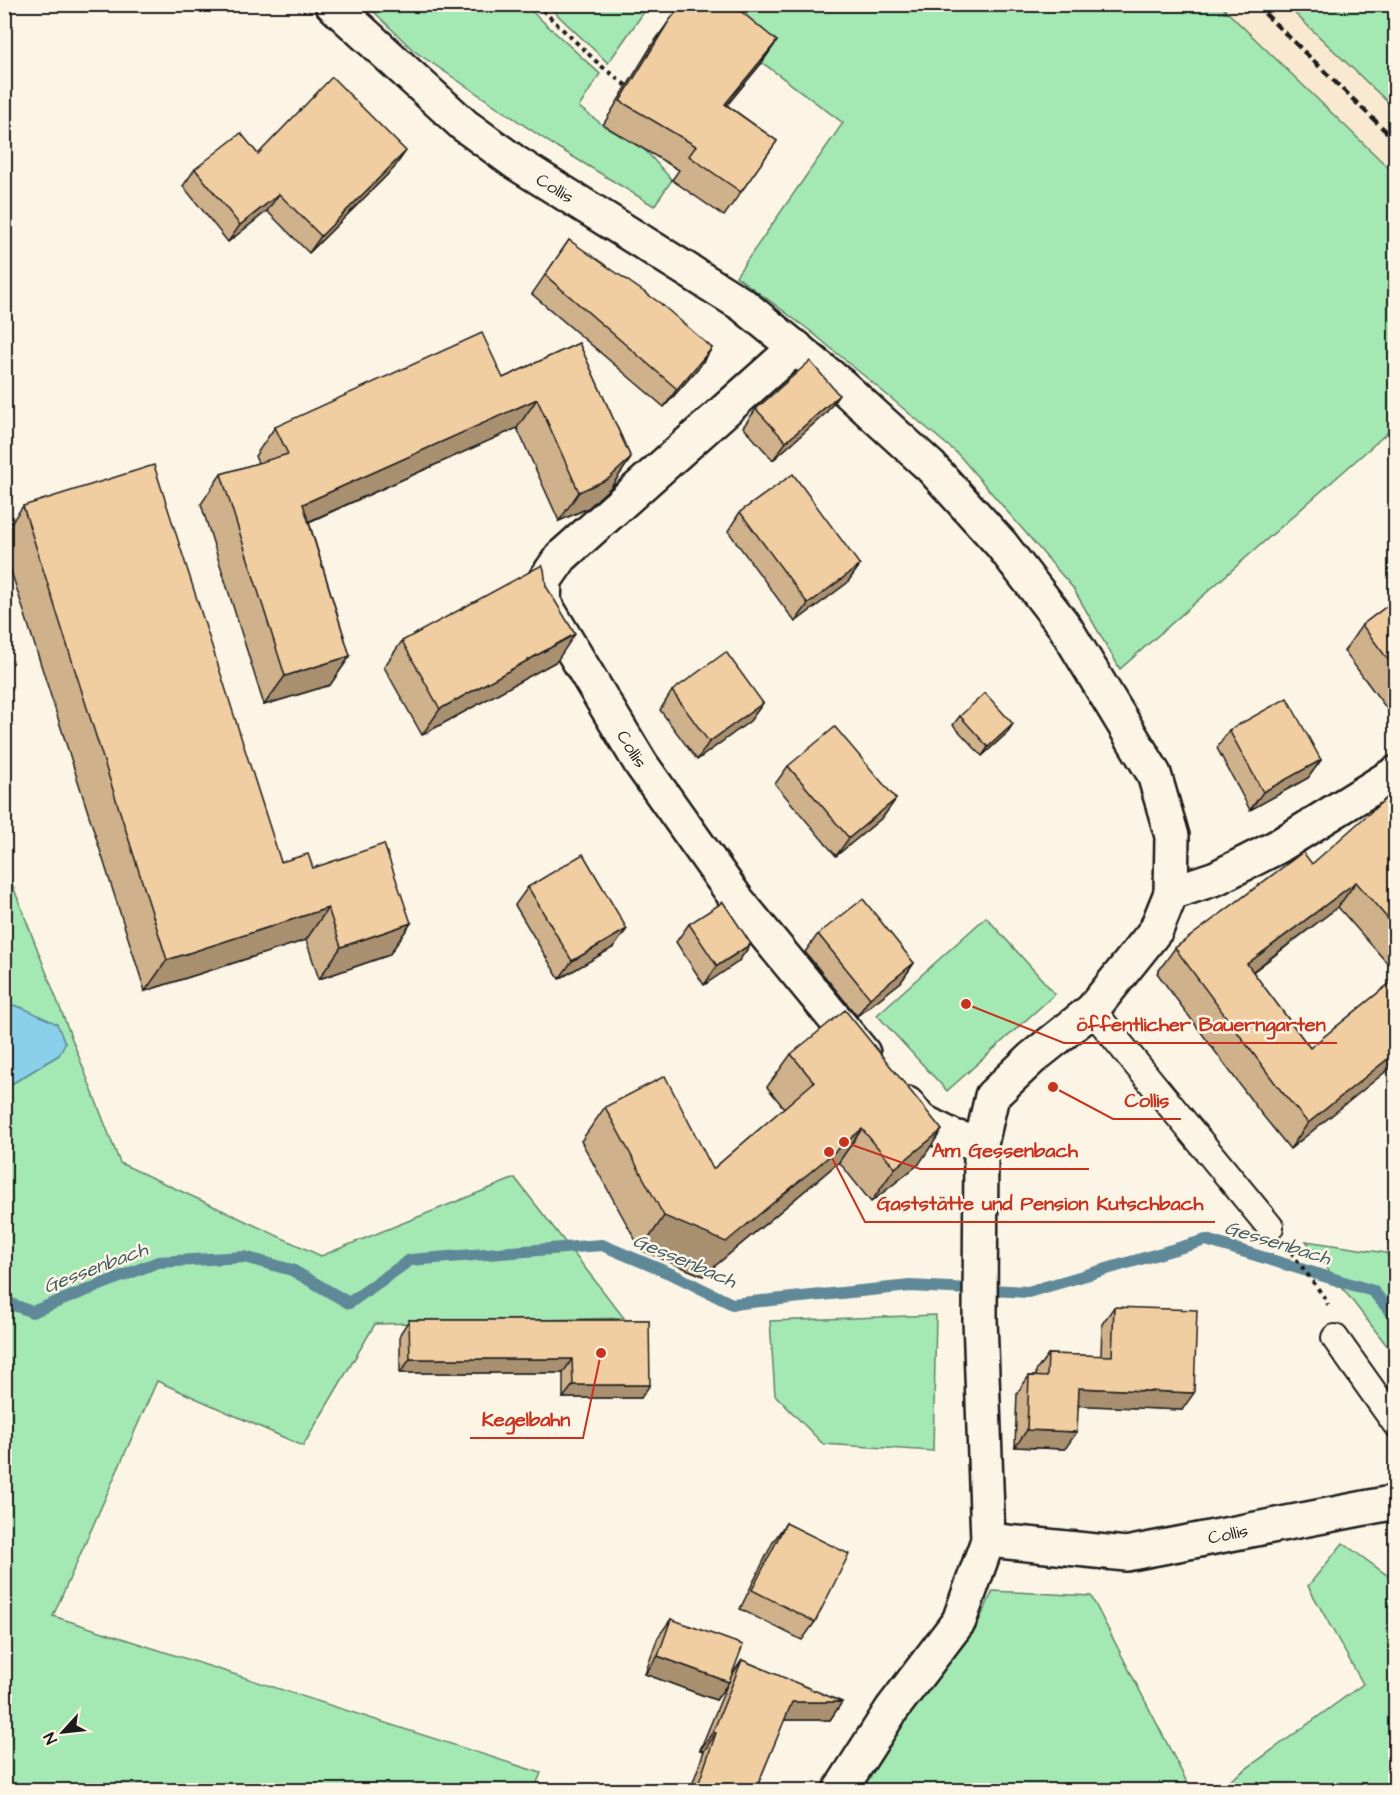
<svg xmlns="http://www.w3.org/2000/svg" width="1400" height="1795" font-family="'Architects Daughter',sans-serif">
	<style>
		.built { fill: #f9e9d1 }
		.green { fill: #a4e8b3; stroke: #608268; stroke-width: 1.5 }
		.water { fill: #8ad0eb; stroke: #5e8898; stroke-width: 1.5 }
		.lines { fill: none; stroke-linecap: round; stroke-linejoin: round }
		.stream { stroke: #5e8898; stroke-width: 12 }
		.service-casing { stroke: #1c1c1c; stroke-width: 30 }
		.minor-casing { stroke: #1c1c1c; stroke-width: 38 }
		.path { stroke: #1c1c1c; stroke-width: 4; stroke-dasharray: 4.5 4.5; stroke-linecap: butt }
		.service { stroke: #fcf5e5; stroke-width: 26 }
		.minor { stroke: #fcf5e5; stroke-width: 33 }
		.rail { stroke: #1c1c1c; stroke-width: 4.5; stroke-dasharray: 9 4.5; stroke-linecap: butt }
		.wall { fill: #cfb18b; stroke: #1c1c1c; stroke-width: 1.5 }
		.shaded-wall { fill: #a99071; stroke: #1c1c1c; stroke-width: 1.5 }
		.building { fill: #f1cea2; stroke: #1c1c1c; stroke-width: 1.5 }
		.labels { text-anchor: middle; stroke-width: 5; stroke-linejoin: round; paint-order: stroke }
		.street-label { font-size: 18px; fill: #1c1c1c; stroke: #fcf5e5 }
		.water-label { font-size: 20px; font-style: italic; fill: #425b64; stroke: #fcf5e5 }
		.leader { fill: none; stroke: #c8321e; stroke-width: 2 }
		.callout-dot { fill: #c8321e; stroke: #fcf5e5; stroke-width: 2 }
		.callout-label { font-size: 20px; text-anchor: middle; font-weight: bold; fill: #c8321e; stroke: #fcf5e5; stroke-width: 5; stroke-linejoin: round; paint-order: stroke }
	</style>
	<rect width="100%" height="100%" fill="#fcf5e5"/>
	<filter id="ink" filterUnits="userSpaceOnUse"><feTurbulence type="fractalNoise" baseFrequency=".0167" numOctaves="2"/><feDisplacementMap in="SourceGraphic" scale="12" xChannelSelector="R" yChannelSelector="G"/><feConvolveMatrix kernelMatrix="1 2 1 2 8 2 1 2 1" color-interpolation-filters="sRGB"/></filter>
	<g filter="url(#ink)">
		<path class="built" d="M1220,5H1286L1395,109V174Z"/>
		<g class="green">
			<path d="M367,5H525L600,74L579,107L603,125L645,150L672,180L654,206L552,144L414,51Z"/>
			<path d="M547,5H649L608,63Z"/>
			<path d="M685,5H1220L1395,174V426L1120,669L1073,588L958,454L809,330L736,276L843,123Z"/>
			<path d="M1286,5H1395V109Z"/>
			<path d="M4,863L120,1163L321,1256L515,1178L624,1318L375,1324L303,1446L157,1381L53,1616L541,1773L534,1790H5V1088L59,1055L23,1008L5,1003Z"/>
			<path d="M986,917L1055,994L947,1091L877,1015Z"/>
			<path d="M1306,1241L1386,1253L1395,1266V1356Z"/>
			<path d="M936,1315L933,1451L823,1444L775,1395L770,1321Z"/>
			<path d="M1343,1543L1395,1581V1790H1217L1363,1684L1308,1586Z"/>
			<path d="M993,1591L1091,1596L1191,1790H861L923,1690L974,1632Z"/>
		</g>
		<path class="water" d="M5,1003L23,1008L57,1024L65,1043L59,1055L5,1088Z"/>
		<g class="lines">
			<g class="stream">
				<path d="M4,8L8,4"/>
				<path d="M4,1301L32,1312L158,1262L244,1257L292,1270L349,1303L410,1260L602,1245L676,1276L732,1304L910,1286L1028,1292L1206,1240L1373,1291L1396,1318"/>
			</g>
			<g class="service-casing">
				<g id="service">
					<path d="M1092,1010L1270,1227"/>
					<path d="M1335,1338L1396,1424"/>
				</g>
			</g>
			<g class="minor-casing">
				<g id="minor">
					<path d="M332,4L464,125L516,163L743,305L841,385L931,467L1001,544L1065,627L1154,774L1172,836L1171,893L1156,930L1092,1010L1032,1058L992,1096L981,1144L980,1319L988,1540L959,1621L892,1709L840,1790"/>
					<path d="M796,347L561,557L545,580L544,603L641,764L738,901L863,1053"/>
					<path d="M1171,893L1216,878L1277,847L1396,773"/>
					<path d="M907,1104L920,1120L954,1137L981,1144"/>
					<path d="M988,1540L1126,1554L1396,1502"/>
				</g>
			</g>
			<g class="path">
				<path d="M536,4L600,65L627,86"/>
				<path d="M1291,1252L1327,1301L1328,1305"/>
			</g>
			<use href="#service" class="service"/>
			<use href="#minor" class="minor"/>
			<path class="rail" d="M1255,4L1396,141"/>
		</g>
		<g class="wall">
			<path d="M669,21L777,41L760,65L727,105L777,141L724,216L672,180L679,170L603,125L652,45Z"/>
			<path d="M258,154L394,168L309,253L267,211L228,242L183,186L195,169Z"/>
			<path d="M569,240L712,348L700,366L664,407L532,294Z"/>
			<path d="M579,343L631,458L611,487L588,508L559,521L517,428L309,522L350,656L330,685L264,705L201,504L221,474L258,463L255,456L275,427L503,378Z"/>
			<path d="M756,409L826,413L773,460L743,427Z"/>
			<path d="M23,506L281,862L313,868L411,923L389,955L319,979L306,940L145,991L4,549V533Z"/>
			<path d="M740,512L860,565L847,583L795,622L728,531Z"/>
			<path d="M546,586L557,661L422,735L384,667L402,641Z"/>
			<path d="M1395,600V720L1344,651L1362,625Z"/>
			<path d="M672,691L763,703L750,721L697,760L660,710Z"/>
			<path d="M960,716L1007,733L982,756L953,725Z"/>
			<path d="M1229,730L1321,760L1308,778L1250,810L1217,748Z"/>
			<path d="M788,766L896,799L883,817L836,856L775,784Z"/>
			<path d="M1395,799V972L1338,907L1253,972L1310,1048L1395,979V1064L1290,1149L1260,1112L1157,973L1175,948L1312,864Z"/>
			<path d="M528,887L614,947L559,979L515,905Z"/>
			<path d="M689,924L751,944L738,962L704,985L676,942Z"/>
			<path d="M818,934L914,963L901,982L857,1016L805,952Z"/>
			<path d="M791,1054L919,1164L871,1202L839,1162L703,1276L641,1250L581,1141L605,1107L713,1169L784,1108L767,1087Z"/>
			<path d="M1114,1307L1182,1410L1079,1405L1065,1449L1015,1447L1017,1393L1029,1376H1036V1371L1048,1354L1101,1356L1102,1324Z"/>
			<path d="M409,1320H649L641,1398H563V1373H400V1334Z"/>
			<path d="M786,1523L815,1622L802,1640L740,1609L773,1542Z"/>
			<path d="M671,1619L731,1676L742,1660L842,1702L830,1720H784L755,1791H690L704,1751L700,1750L727,1685L716,1700L645,1674L658,1637Z"/>
		</g>
		<g class="shaded-wall">
			<path d="M777,41L760,65L708,128L725,104Z"/>
			<path d="M406,151L394,168L309,253L321,236Z"/>
			<path d="M279,194L267,211L228,242L240,225Z"/>
			<path d="M712,348L700,366L664,407L677,389Z"/>
			<path d="M839,395L826,413L773,460L786,442Z"/>
			<path d="M537,399L517,428L283,533L303,504Z"/>
			<path d="M631,458L611,487L588,508L559,521L579,492Z"/>
			<path d="M860,565L847,583L795,622L808,604Z"/>
			<path d="M575,634L557,661L422,735L440,709Z"/>
			<path d="M350,656L330,685L264,705L285,676Z"/>
			<path d="M763,703L750,721L697,760L709,742Z"/>
			<path d="M1013,724L1007,733L982,756L988,747Z"/>
			<path d="M1321,760L1308,778L1250,810L1263,792Z"/>
			<path d="M896,799L883,817L836,856L849,838Z"/>
			<path d="M1356,882L1338,907L1229,989L1247,964Z"/>
			<path d="M328,908L306,940L145,991L167,960Z"/>
			<path d="M411,923L389,955L319,979L341,947Z"/>
			<path d="M627,929L614,947L559,979L572,961Z"/>
			<path d="M751,944L738,962L704,985L717,966Z"/>
			<path d="M914,963L901,982L857,1016L870,998Z"/>
			<path d="M1395,1053V1064L1290,1149L1308,1123Z"/>
			<path d="M862,1129L839,1162L703,1276L641,1250L664,1216Z"/>
			<path d="M942,1130L919,1164L871,1202L895,1168Z"/>
			<path d="M410,1359H572L563,1373H400Z"/>
			<path d="M573,1385H650L641,1398H563Z"/>
			<path d="M1079,1388L1194,1393L1182,1410L1067,1405Z"/>
			<path d="M1027,1430L1077,1432L1065,1449L1015,1447Z"/>
			<path d="M658,1656L729,1682L716,1700L645,1674Z"/>
			<path d="M792,1702H842L830,1720H779Z"/>
			<path d="M713,1732L716,1733L704,1751L700,1750Z"/>
		</g>
		<g class="building">
			<path d="M682,4H732L777,41L725,104L777,141L741,192L689,156L696,146L620,101L669,21Z"/>
			<path d="M332,77L406,151L321,236L279,194L240,225L195,169L241,133L258,154Z"/>
			<path d="M569,240L660,303L712,348L677,389L545,275Z"/>
			<path d="M482,333L503,378L579,343L631,458L608,479L579,492L537,399L303,504L350,656L285,676L221,474L288,454L275,427Z"/>
			<path d="M810,361L839,395L786,442L756,409Z"/>
			<path d="M154,465L281,862L308,854L313,868L384,844L411,923L341,947L328,908L167,960L23,506Z"/>
			<path d="M793,474L860,565L808,604L740,512Z"/>
			<path d="M542,565L544,569L546,586L575,634L440,709L402,641Z"/>
			<path d="M1395,600V669L1362,625Z"/>
			<path d="M726,652L763,703L709,742L672,691Z"/>
			<path d="M985,693L1013,724L988,747L960,716Z"/>
			<path d="M1287,698L1321,760L1263,792L1229,730Z"/>
			<path d="M835,727L896,799L849,838L788,766Z"/>
			<path d="M1391,794L1395,799V927L1356,882L1247,964L1310,1048L1395,979V1053L1308,1123L1278,1087L1175,948L1303,852L1312,864Z"/>
			<path d="M583,854L627,929L572,961L528,887Z"/>
			<path d="M863,899L914,963L870,998L818,934Z"/>
			<path d="M723,902L751,944L717,966L689,924Z"/>
			<path d="M845,1010L942,1130L895,1168L862,1129L726,1242L664,1216L605,1107L665,1076L713,1169L814,1082L791,1054Z"/>
			<path d="M1114,1307L1197,1310L1194,1393L1079,1388L1077,1432L1027,1430L1029,1376L1047,1377L1048,1354L1112,1356Z"/>
			<path d="M409,1320H649L650,1385H573L572,1359H410Z"/>
			<path d="M786,1523L849,1554L815,1622L752,1590Z"/>
			<path d="M671,1619L743,1645L729,1682L658,1656Z"/>
			<path d="M742,1660L842,1702H792L755,1791H696L716,1733L713,1732Z"/>
		</g>
	</g>
	<g class="labels">
		<g class="street-label">
			<text transform="translate(555 188) rotate(32)" y="6">Collis</text>
			<text transform="translate(632 749) rotate(58)" y="6">Collis</text>
			<text transform="translate(1228 1534) rotate(-11)" y="6">Collis</text>
		</g>
		<g class="water-label">
			<text transform="translate(1278 1242) rotate(17)" y="7">Gessenbach</text>
			<text transform="translate(685 1260) rotate(23)" y="7">Gessenbach</text>
			<text transform="translate(95 1267) rotate(-21)" y="7">Gessenbach</text>
		</g>
	</g>
	<path class="leader" d="M966 1004L1064 1043H1337M1053 1087L1113 1119H1181M844 1142L920 1169H1089M829 1152L865 1222H1215M601 1353L583 1438H470"/>
	<g class="callout-dot">
		<circle cx="966" cy="1004" r="6"/>
		<circle cx="1053" cy="1087" r="6"/>
		<circle cx="844" cy="1142" r="6"/>
		<circle cx="829" cy="1152" r="6"/>
		<circle cx="601" cy="1353" r="6"/>
	</g>
	<g class="callout-label">
		<text x="1201" y="1031">öffentlicher Bauerngarten</text>
		<text x="1147" y="1107">Collis</text>
		<text x="1005" y="1157">Am Gessenbach</text>
		<text x="1040" y="1210">Gaststätte und Pension Kutschbach</text>
		<text x="526" y="1426">Kegelbahn</text>
	</g>
	<rect width="1400" height="1795" fill="none" stroke="#fcf5e5" stroke-width="24"/>
	<rect x="12" y="12" width="1376" height="1771" fill="none" stroke="#1c1c1c" stroke-width="2" filter="url(#ink)"/>
	<g transform="translate(63 1732) rotate(243)" stroke="#fcf5e5" stroke-width="4.5" paint-order="stroke">
	<path d="M0-4.5L10 22L0 15L-10 22Z" fill="#1c1c1c"/>
	<text y="-9" font-size="16" font-weight="bold" text-anchor="middle" fill="#1c1c1c">N</text>
	</g>
</svg>
